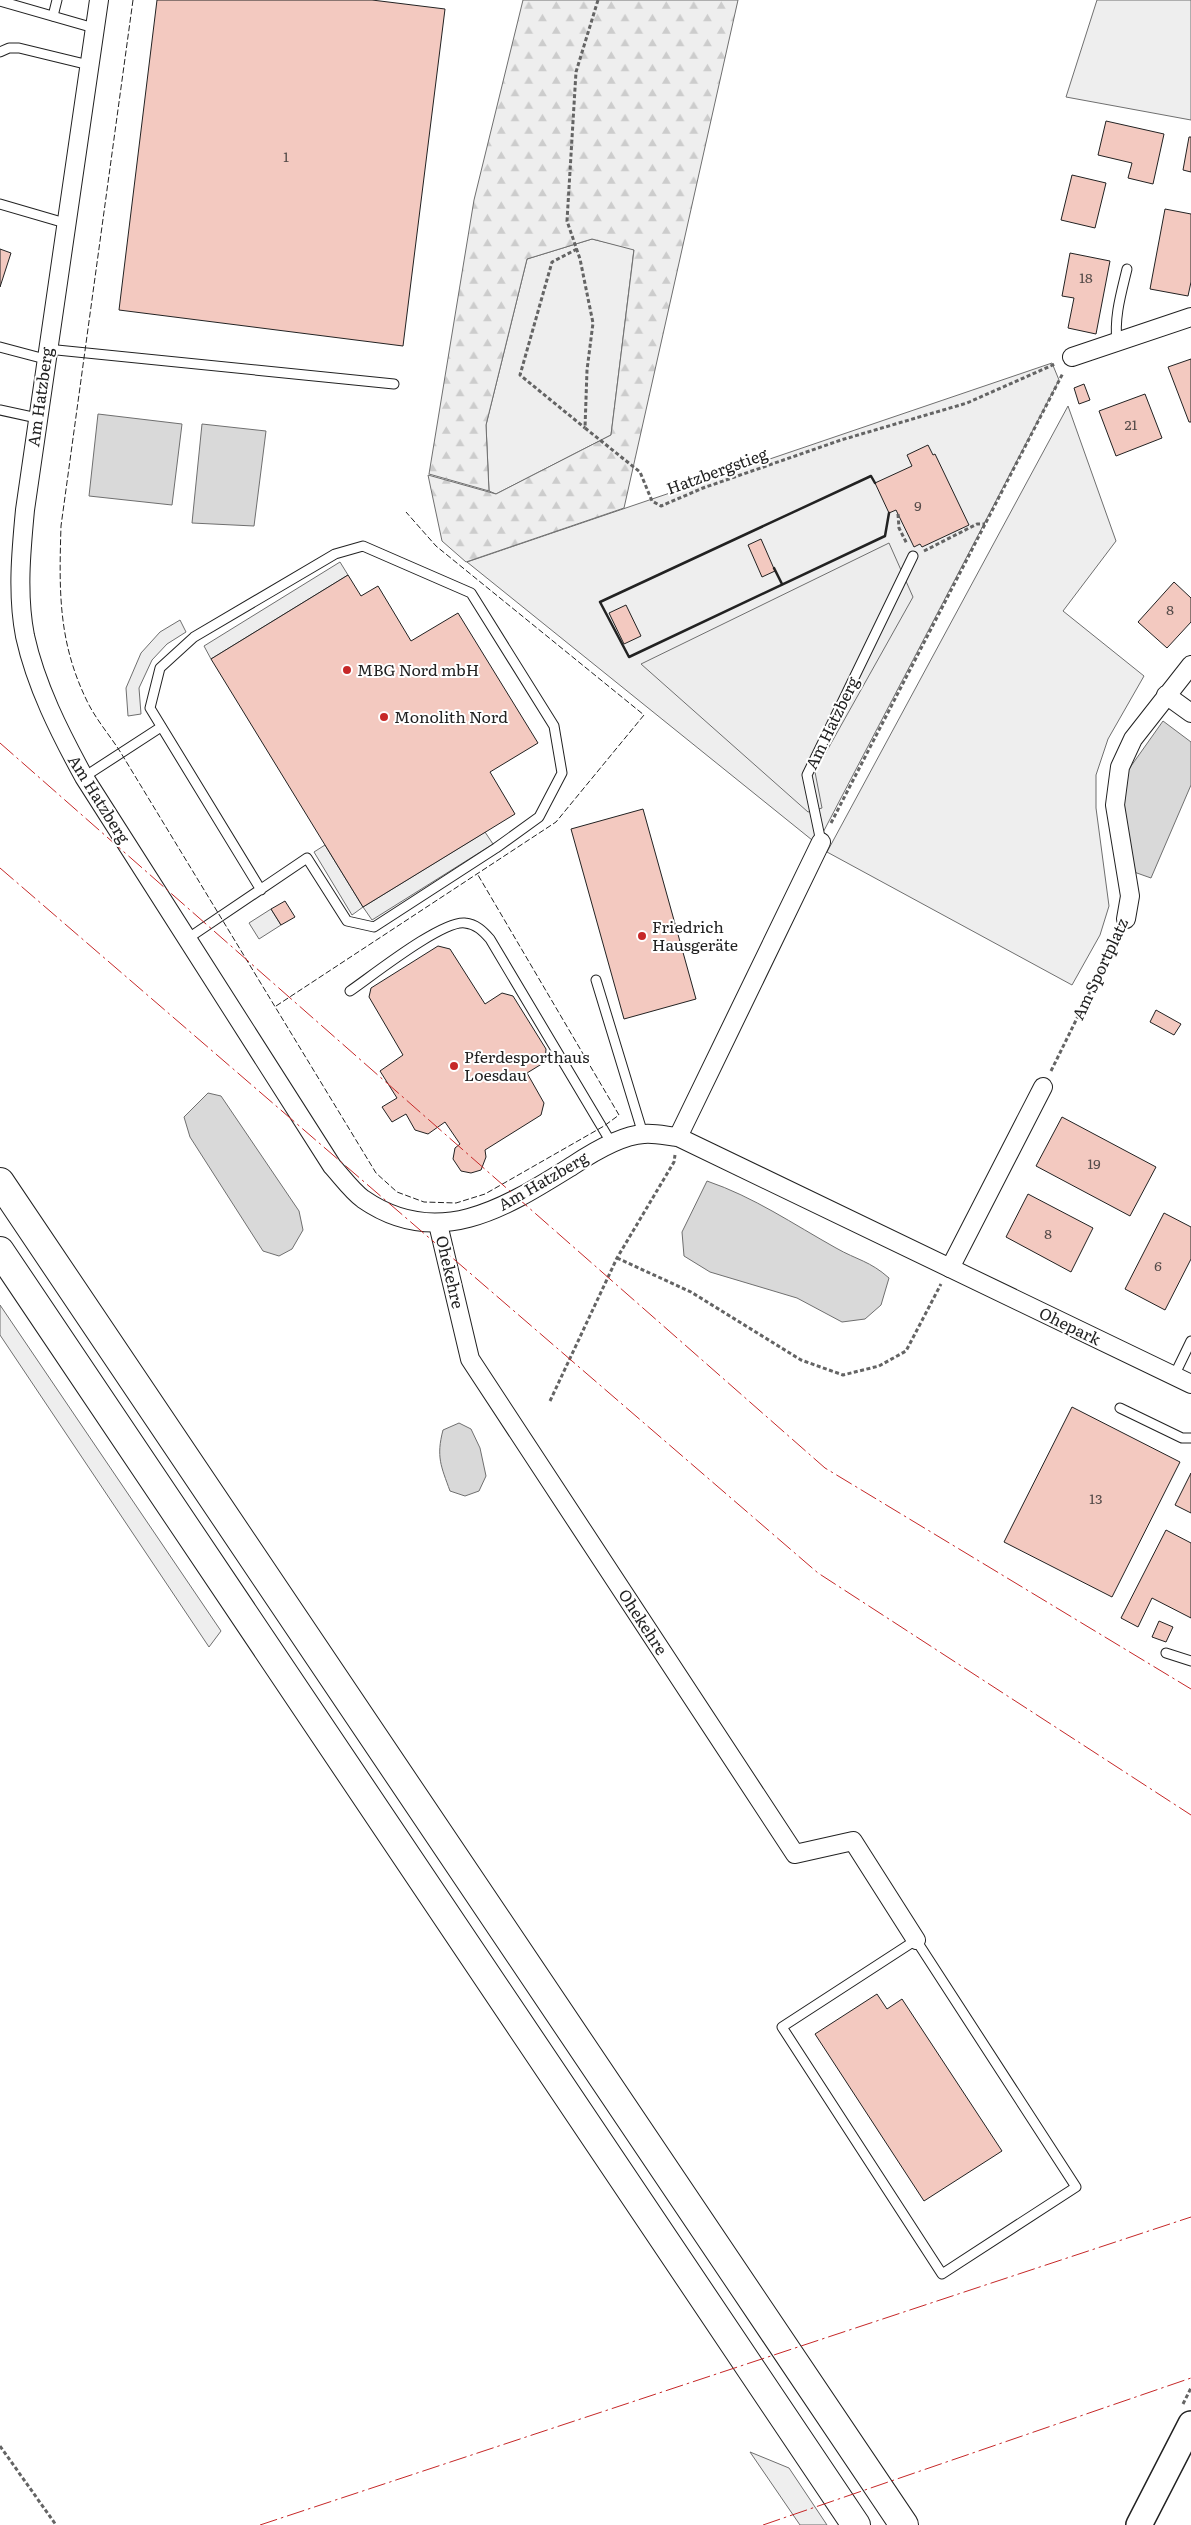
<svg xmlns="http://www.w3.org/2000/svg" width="1191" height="2525" font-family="Literata,serif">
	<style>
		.grass { fill: #eee; stroke: #6f6f6f }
		.forest { fill: url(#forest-firs); stroke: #6f6f6f }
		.parking { fill: #ededed; stroke: #6f6f6f }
		.water { fill: #d9d9d9; stroke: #6f6f6f }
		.building { fill: #f3c9c0; stroke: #222 }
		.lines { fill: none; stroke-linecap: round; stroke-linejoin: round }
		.lane-casing { stroke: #222; stroke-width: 11 }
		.street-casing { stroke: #222; stroke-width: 20 }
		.secondary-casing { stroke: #222; stroke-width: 28 }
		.highway-casing { stroke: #222; stroke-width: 30 }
		.path { stroke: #646464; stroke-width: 3; stroke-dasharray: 4 2.5; stroke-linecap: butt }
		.lane { stroke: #fff; stroke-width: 9 }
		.street { stroke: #fff; stroke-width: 18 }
		.secondary { stroke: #fff; stroke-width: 25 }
		.highway { stroke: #fff; stroke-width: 28 }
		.fence { stroke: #222; stroke-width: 1; stroke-dasharray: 6 2.5; stroke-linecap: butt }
		.wall { stroke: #222; stroke-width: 2.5 }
		.power { stroke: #c62828; stroke-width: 1; stroke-dasharray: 18 4 2.5 4; stroke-linecap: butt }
		.poi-dot { fill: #c62828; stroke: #fff; stroke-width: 2 }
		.labels { text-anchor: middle; stroke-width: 4; stroke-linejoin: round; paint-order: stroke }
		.number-label { font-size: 14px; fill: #564c4a }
		.street-label { font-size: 16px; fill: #222; stroke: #fff }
		.poi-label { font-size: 16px; fill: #222; stroke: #fff; text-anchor: start }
	</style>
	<defs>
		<pattern id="forest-firs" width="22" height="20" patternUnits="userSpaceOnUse" patternTransform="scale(1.25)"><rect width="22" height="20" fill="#eee"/><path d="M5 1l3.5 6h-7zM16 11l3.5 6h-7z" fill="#ccc"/></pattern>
	</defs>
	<rect width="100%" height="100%" fill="#fff"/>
	<g class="grass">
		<path d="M1097,0H1191V120L1066,97Z"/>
		<path d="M592,239L634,249L611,435L496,494L489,491L486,425L527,259Z"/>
		<path d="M1052,363L1059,380L817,844L467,562Z"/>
		<path d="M1068,406L1116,541L1063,611L1144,676L1108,739L1096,775V808L1109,906L1100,935L1072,985L827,852Z"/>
		<path d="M0,1305L221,1631L209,1647L0,1335Z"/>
		<path d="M750,2452L789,2468L827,2525H800Z"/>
	</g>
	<path class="forest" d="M523,0H738L624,508L466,562L442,541L428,475L496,494L611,435L634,250L592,239L527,259L486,425L489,491L429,474L474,200Z"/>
	<g class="parking">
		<path d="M889,543L913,597L815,772L822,808L808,812L641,664Z"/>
		<path d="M340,562L348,575L211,659L204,646Z"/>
		<path d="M180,620L186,632L167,644L152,660L139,688L141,714L128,716L126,688L141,653L160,632Z"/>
		<path d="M485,832L493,844L372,920L363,907L352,915L314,852L325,845L363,907Z"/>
		<path d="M271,909L281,925L259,939L249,923Z"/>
	</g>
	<g class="water">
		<path d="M98,414L182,424L172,505L89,496Z"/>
		<path d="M202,424L266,431L254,526L192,523Z"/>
		<path d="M1163,721L1191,742V785L1151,878L1134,872L1122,805L1124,776Z"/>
		<path d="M208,1093L221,1096L299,1211L303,1230L292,1249L279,1256L263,1251L190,1137L184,1117Z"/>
		<path d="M707,1181C754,1197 793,1224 836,1248C857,1260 870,1261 889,1278L881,1305L865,1319L842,1322L797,1298L710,1272L684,1256L682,1232Z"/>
		<path d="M459,1423L471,1429L480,1448L486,1476L479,1491L465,1496L450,1491C441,1466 436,1457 443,1430Z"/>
	</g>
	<g class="building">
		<path d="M157,0H372L445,9L403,346L119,310Z"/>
		<path d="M1106,121L1164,134L1153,184L1128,178L1132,163L1098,155Z"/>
		<path d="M1189,137H1191V172L1183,170Z"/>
		<path d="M1072,175L1106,183L1095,228L1061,220Z"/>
		<path d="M1165,209L1191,214V282L1188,296L1150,289Z"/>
		<path d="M0,249L11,253L0,287Z"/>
		<path d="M1070,253L1110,261L1096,334L1068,328L1074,298L1062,296Z"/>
		<path d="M1191,359V422H1189L1168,367Z"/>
		<path d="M1084,384L1090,400L1079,404L1074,388Z"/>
		<path d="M1145,394L1162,438L1116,456L1099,411Z"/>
		<path d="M928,445L933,455L935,454L969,525L922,547L920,544L914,547L896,510L889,513L875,483L912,466L907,455Z"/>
		<path d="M761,539L775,571L762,577L748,545Z"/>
		<path d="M348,575L361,596L378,586L411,641L458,613L538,743L490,772L515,814L363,907L211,659Z"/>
		<path d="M1174,582L1191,598V622L1167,648L1138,622Z"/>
		<path d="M626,605L641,636L624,644L609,613Z"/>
		<path d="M643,809L696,999L624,1019L571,829Z"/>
		<path d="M285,901L295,917L281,925L271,909Z"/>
		<path d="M438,946L450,949L485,1004L502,993L513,996L546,1049L545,1062L527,1073L544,1103L541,1115L485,1150L486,1157L481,1170L471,1173L461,1171L453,1159L455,1148L460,1144L445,1122L428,1134L415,1130L406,1114L392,1122L382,1107L397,1098L380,1071L403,1055L369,997L371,988Z"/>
		<path d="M1156,1010L1181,1024L1174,1035L1150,1022Z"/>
		<path d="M1062,1117L1156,1167L1130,1216L1036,1166Z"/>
		<path d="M1028,1194L1093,1228L1071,1272L1006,1237Z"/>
		<path d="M1164,1213L1191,1227V1259L1165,1310L1125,1289Z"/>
		<path d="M1072,1407L1180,1462L1112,1597L1004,1542Z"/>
		<path d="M1191,1473V1513L1175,1505Z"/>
		<path d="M1166,1530L1191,1543V1618L1152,1598L1138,1627L1121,1618Z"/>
		<path d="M1159,1621L1173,1627L1166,1642L1152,1637Z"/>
		<path d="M877,1994L887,2009L902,1999L1002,2151L924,2201L815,2034Z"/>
	</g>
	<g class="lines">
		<g class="lane-casing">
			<g id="lane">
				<path d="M0,1L94,28"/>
				<path d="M53,16L57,0"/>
				<path d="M0,52L9,48H19L89,65"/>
				<path d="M0,204L65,223"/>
				<path d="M1117,342C1114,317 1121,294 1127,269"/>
				<path d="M0,347L45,359"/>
				<path d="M47,349L394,384"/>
				<path d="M0,410L37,418"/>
				<path d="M84,777L161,727"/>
				<path d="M821,842L807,775L913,556"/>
				<path d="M187,939L307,858L347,921L374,927L496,848L539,817L562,773L554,726L471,593L363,546L335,554L194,637L160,668L150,708L261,890"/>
				<path d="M596,980L643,1134"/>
				<path d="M350,991C372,976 442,920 465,923C476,924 483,931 490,939L612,1144"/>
				<path d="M1174,1376L1191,1341"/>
				<path d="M1120,1408L1182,1438H1191"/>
				<path d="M1166,1653L1191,1661"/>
				<path d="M916,1940L1076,2187L942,2274L782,2027Z"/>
			</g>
		</g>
		<g class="street-casing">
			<g id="street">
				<path d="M99,0L25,510C21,552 17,595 25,636C36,686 60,733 84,777L332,1166C342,1177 352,1191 363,1199C438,1251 506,1207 572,1166C590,1154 622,1135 644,1134C655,1133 667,1136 678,1137L1191,1384"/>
				<path d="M1072,357L1191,317"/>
				<path d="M1166,695L1191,713"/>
				<path d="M1126,919L1130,896L1115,805L1120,767L1133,739L1191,665"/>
				<path d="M678,1137L821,842"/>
				<path d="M438,1224L470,1359L795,1854L853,1841L916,1940"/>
				<path d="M950,1268L1043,1087"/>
			</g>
		</g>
		<g class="secondary-casing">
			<path id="secondary" d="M1139,2525L1191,2424"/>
		</g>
		<g class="highway-casing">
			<g id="highway">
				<path d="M0,1182L904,2525"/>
				<path d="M0,1251L856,2525"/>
			</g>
		</g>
		<g class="path">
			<path d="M598,0L576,72L567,221L580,259L593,323L587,370L585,428L640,472L652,501L661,506L703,488L841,440L967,403L1055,364"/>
			<path d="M577,249L552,262L520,375L585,428"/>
			<path d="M898,514L899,528L907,544"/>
			<path d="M924,551L977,524H985"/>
			<path d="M831,823L1063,373"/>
			<path d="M1051,1071L1118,935"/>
			<path d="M617,1258L691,1292L801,1360L843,1375L879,1366L906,1351L941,1284"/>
			<path d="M550,1401L617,1258L674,1162L675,1155"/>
			<path d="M1183,2404L1191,2388"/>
			<path d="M0,2446L56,2525"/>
		</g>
		<use href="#lane" class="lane"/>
		<use href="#street" class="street"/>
		<use href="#secondary" class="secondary"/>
		<use href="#highway" class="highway"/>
		<g class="fence">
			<path d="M133,0L61,526C59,592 58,644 89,705C98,722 111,737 121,753L376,1173L397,1192L424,1202L456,1203L485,1194L604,1126L619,1115L478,875"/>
			<path d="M276,1006L556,822L644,715L436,546L406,512"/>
		</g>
		<g class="wall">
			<path d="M875,483L871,476L600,602L629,657L885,536L889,513"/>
			<path d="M774,568L782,584"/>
		</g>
		<g class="power">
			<path d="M0,743L825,1468L1191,1689"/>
			<path d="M0,868L818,1573L1191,1815"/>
			<path d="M260,2525L1191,2217"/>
			<path d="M763,2525L1191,2378"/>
		</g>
	</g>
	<g class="poi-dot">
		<circle cx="347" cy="670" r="5"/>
		<circle cx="384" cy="717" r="5"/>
		<circle cx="642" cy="936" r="5"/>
		<circle cx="454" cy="1066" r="5"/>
	</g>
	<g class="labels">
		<g class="number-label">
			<text x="286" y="162">1</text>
			<text x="1086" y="283">18</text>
			<text x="1131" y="430">21</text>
			<text x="918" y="511">9</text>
			<text x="1170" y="615">8</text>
			<text x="1094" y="1169">19</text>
			<text x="1048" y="1239">8</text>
			<text x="1158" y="1271">6</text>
			<text x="1096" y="1504">13</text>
		</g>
		<g class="street-label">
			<text transform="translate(40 397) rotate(-82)" y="6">Am Hatzberg</text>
			<text transform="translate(717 471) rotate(-20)" y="6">Hatzbergstieg</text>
			<text transform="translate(832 723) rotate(-64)" y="6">Am Hatzberg</text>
			<text transform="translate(99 799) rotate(58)" y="6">Am Hatzberg</text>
			<text transform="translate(1100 969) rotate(-65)" y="6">Am Sportplatz</text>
			<text transform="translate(543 1181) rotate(-30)" y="6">Am Hatzberg</text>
			<text transform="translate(450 1272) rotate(77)" y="6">Ohekehre</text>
			<text transform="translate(1070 1326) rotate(26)" y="6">Ohepark</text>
			<text transform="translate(643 1622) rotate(57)" y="6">Ohekehre</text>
		</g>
		<g class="poi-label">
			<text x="357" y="676">MBG Nord mbH</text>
			<text x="394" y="723">Monolith Nord</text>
			<text x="652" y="933">Friedrich<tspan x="652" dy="18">Hausgeräte</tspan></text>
			<text x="464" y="1063">Pferdesporthaus<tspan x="464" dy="18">Loesdau</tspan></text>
		</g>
	</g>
</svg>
